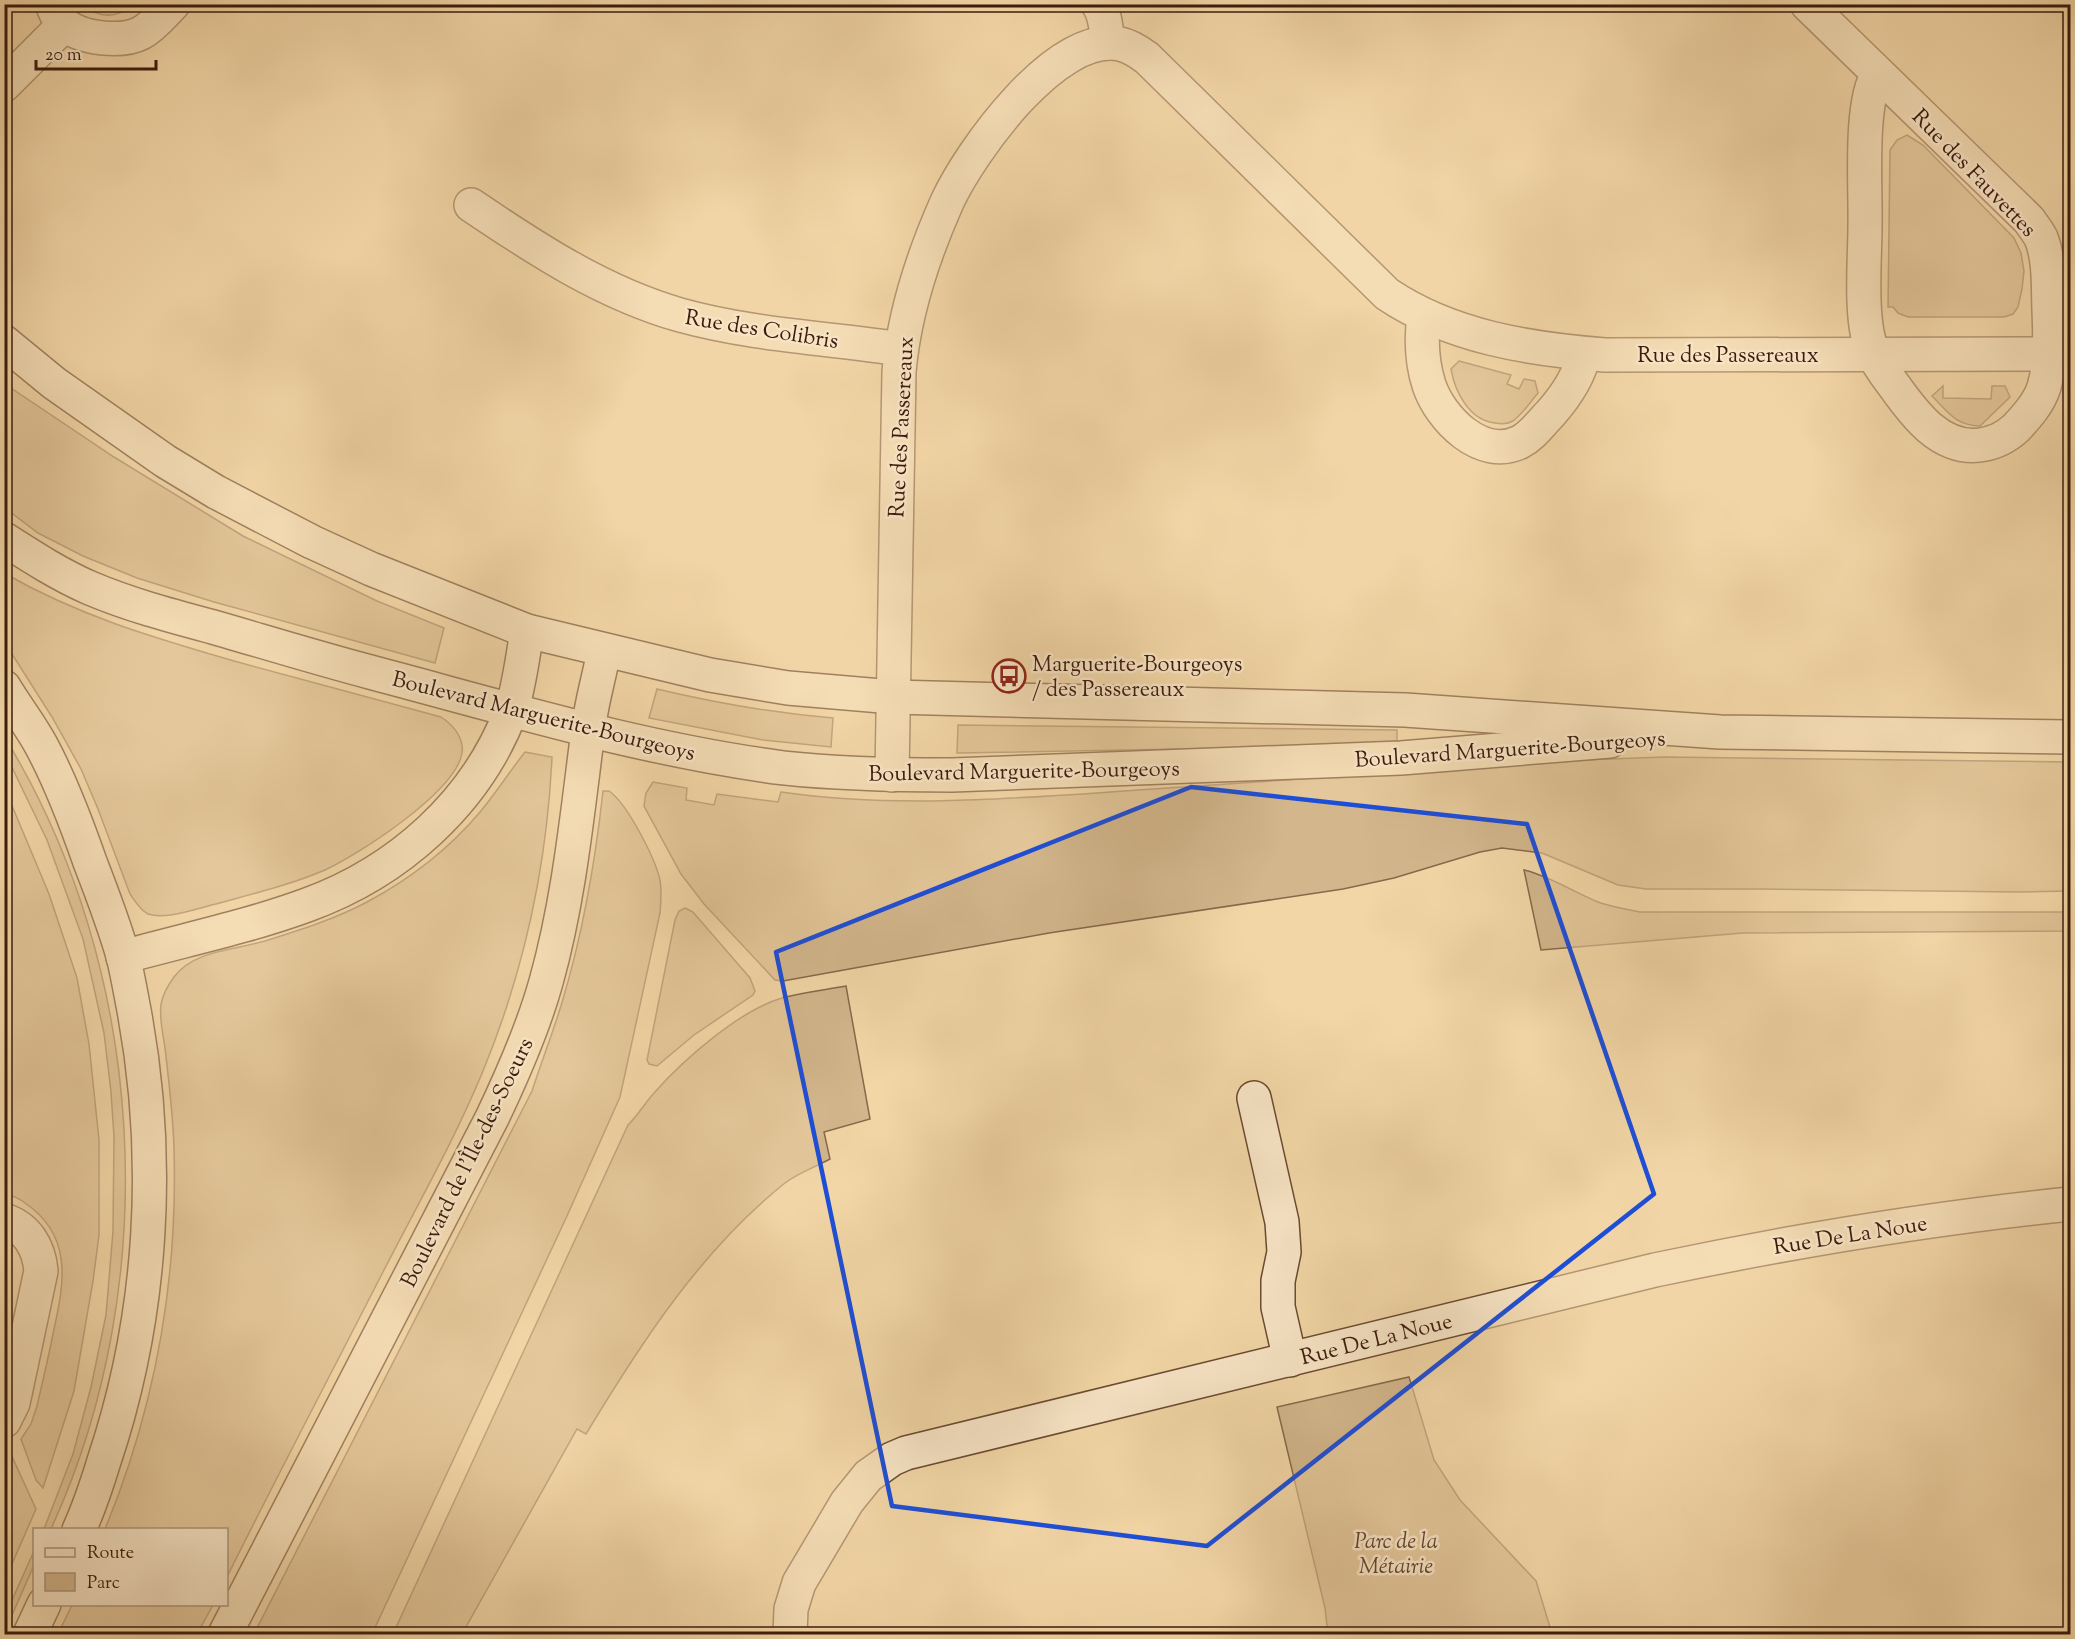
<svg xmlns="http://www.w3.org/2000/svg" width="2075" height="1639" font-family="'Sorts Mill Goudy',serif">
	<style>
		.green { fill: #d3b68c; stroke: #88684c; stroke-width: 1.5 }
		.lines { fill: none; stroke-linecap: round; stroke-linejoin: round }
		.street-casing { stroke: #6a4a32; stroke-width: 36 }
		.secondary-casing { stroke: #3d1b0b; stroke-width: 36 }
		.street { stroke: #f7e4c5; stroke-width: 33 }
		.secondary { stroke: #f7e4c5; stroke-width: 33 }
		.marked { fill: none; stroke: #1d4ed8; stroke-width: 4.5; stroke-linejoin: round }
		.labels { text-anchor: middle; stroke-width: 5; stroke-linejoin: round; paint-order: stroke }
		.street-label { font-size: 22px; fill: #3d1b0b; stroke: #f7e4c5 }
		.poi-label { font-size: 22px; fill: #3d1b0b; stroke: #f7e4c5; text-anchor: start }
		.park-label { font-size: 22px; font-style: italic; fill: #62422b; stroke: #f7e4c5 }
	</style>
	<rect width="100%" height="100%" fill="#f2d6a6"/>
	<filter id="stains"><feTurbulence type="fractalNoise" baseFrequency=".00333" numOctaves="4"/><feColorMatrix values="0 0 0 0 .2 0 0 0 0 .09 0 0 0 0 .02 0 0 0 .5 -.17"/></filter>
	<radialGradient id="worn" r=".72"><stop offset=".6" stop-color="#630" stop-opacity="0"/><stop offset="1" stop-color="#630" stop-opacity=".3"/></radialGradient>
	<g class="green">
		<path d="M84,5L135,4V5C118,17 100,20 84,5Z"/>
		<path d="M1907,135L1923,145L2014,238L2021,253L2024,271L2022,289L2018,307L2013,314L2004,317H1908L1898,313L1893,307H1888L1890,150L1897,140Z"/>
		<path d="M1459,361L1511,375L1507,384L1519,389L1524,379L1535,381L1538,393C1531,401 1522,415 1513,421C1508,424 1500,424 1495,423C1469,420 1455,392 1451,369Z"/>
		<path d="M5,384L114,457L243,536L377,601L444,628L435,663L214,602L137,578L83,556L38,533L5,508Z"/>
		<path d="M1943,386V398L1991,399L1992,386H2005L2010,397L1980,426C1955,425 1949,413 1932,396Z"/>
		<path d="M4,573C79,616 152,637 234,661C303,680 372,698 441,717C450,723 460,733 462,745C469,785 356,856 325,870C290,885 252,894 216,904C198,908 166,920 148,914C140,910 135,901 130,894L98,809L81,769L52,717L5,643Z"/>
		<path d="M657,689C716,703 773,713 833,718L831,747L763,740L649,718Z"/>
		<path d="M958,725L1397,730V745L957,753Z"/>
		<path d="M4,736C147,969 165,1281 51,1529H44L73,1454L91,1387L106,1315L113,1231L114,1137L111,1092L104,1033L83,939L47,840L5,753Z"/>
		<path d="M525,752L552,757C547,865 524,971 483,1071C455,1139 418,1204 384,1270C332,1372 278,1474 227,1577L226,1530L105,1529C155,1408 178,1279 174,1148C173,1115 169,1082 165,1048C163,1034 159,1018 161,1004C163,994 168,985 174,977C194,950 235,950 265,941C300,930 335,919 367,902C410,879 449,849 480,812C496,793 510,771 525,752Z"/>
		<path d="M1665,757L2070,762V891L2019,892L1762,889H1646L1618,885L1542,853L1502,848L1480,852L1394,878L1343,889L1049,933L783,981L775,980L704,904L681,874L644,806L646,793L653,782L687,788L686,800L714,805L717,794L778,802L781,792C900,809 1019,798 1138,790C1286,780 1434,770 1581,760Z"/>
		<path d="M5,789L49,894L77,978L89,1044L99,1140V1235L93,1281L74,1391L43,1488L36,1480L21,1439L31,1424L37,1406C43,1380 49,1355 54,1329C65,1280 72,1235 25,1203C19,1198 11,1196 5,1192Z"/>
		<path d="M603,791H609C627,803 655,858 660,880C662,891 661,901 660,913L620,1097L567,1216L372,1634H254L532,1091C542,1060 554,1030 563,999C584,929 595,864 603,791Z"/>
		<path d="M1524,870C1550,876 1573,892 1598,902C1611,907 1627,909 1640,912H2070V931L1743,933L1541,950Z"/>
		<path d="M685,908L693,912L750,978L755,991L753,995L694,1035L657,1066L649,1064L647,1060L675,920L679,911Z"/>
		<path d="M846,986L870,1119L824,1132L830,1159C815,1167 798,1173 785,1183C701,1250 641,1343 586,1434L577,1429L462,1634H393L628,1125C638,1115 645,1103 654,1093C683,1060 740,1010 782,998C803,992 825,990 846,986Z"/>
		<path d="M1409,1377L1434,1460L1460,1500L1536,1581L1552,1634H1328L1325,1608L1277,1407Z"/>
		<path d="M9,1450L36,1509L5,1580L4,1452Z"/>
		<path d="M34,1551V1565L5,1631V1616Z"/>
		<path d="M72,1605V1604L213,1605L197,1634H58Z"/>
	</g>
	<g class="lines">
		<g class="street-casing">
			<g id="street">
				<path d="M52,4C55,11 58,20 64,24C81,39 122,43 141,33C154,26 163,14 173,4"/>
				<path d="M1098,4C1106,15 1106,30 1108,43"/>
				<path d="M1807,4L2029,220C2033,226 2038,232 2041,238C2050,260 2048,288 2049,310C2050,335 2051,363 2044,387C2039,403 2027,416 2016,428C2005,438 1995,443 1980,445C1941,450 1915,415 1895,387C1887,376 1878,365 1873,353C1859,321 1865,261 1865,226C1866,190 1859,102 1878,74"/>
				<path d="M4,85L64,25"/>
				<path d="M471,205C536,249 603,293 680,315C752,335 827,338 901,349"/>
				<path d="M1424,316C1421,338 1422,363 1429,385C1440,418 1481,461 1520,442C1532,436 1541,423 1550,414C1566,396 1579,377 1584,354"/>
				<path d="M892,775L899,372C904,313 923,256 947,202C970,152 1056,31 1120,44C1130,46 1139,52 1147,58L1387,294C1451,337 1529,349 1605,355L2070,354"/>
				<path d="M1254,1098L1282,1222L1284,1252L1278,1281V1307L1290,1360"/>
				<path d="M4,1220C28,1228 39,1248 41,1271L13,1403L4,1421"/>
				<path d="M790,1634L791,1609L799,1583L847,1502L868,1476L892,1459L906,1453L1655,1270C1793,1241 1931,1218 2070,1204"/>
			</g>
		</g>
		<g class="secondary-casing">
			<g id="secondary">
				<path d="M4,342L54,383L165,461L216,492L312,542L371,569L527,631L710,675L788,688L893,697L1405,710L1720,732L2070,737"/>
				<path d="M4,539C32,557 60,575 90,588C130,605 172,616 213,627C265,642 317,658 370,672C506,708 644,750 784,768C839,774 896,775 952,775L1401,758L1610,741"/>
				<path d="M4,687C16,707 30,725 41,745C61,782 76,822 90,862C102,893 114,924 123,956C127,972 130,989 133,1005C162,1156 153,1315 104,1461C97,1484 89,1508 79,1530"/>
				<path d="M123,957C184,940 247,927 307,905C398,872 476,803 511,711C519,688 523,655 527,631"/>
				<path d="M30,1634L44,1604"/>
				<path d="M225,1634L492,1118C513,1074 533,1029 546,982C569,900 577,816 588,731C591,704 599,678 604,651"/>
			</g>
		</g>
		<use href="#street" class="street"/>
		<use href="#secondary" class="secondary"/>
	</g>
	<path d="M0 0H2075V1639H0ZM1191,787L1527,824L1654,1194L1207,1546L892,1506L776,952Z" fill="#f2d6a6" fill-opacity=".55" fill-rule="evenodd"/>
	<path class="marked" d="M1191,787L1527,824L1654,1194L1207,1546L892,1506L776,952Z"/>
	<defs>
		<g id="bus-ring" transform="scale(1.725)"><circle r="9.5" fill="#f7e4c5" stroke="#8f2418" stroke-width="1.5"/><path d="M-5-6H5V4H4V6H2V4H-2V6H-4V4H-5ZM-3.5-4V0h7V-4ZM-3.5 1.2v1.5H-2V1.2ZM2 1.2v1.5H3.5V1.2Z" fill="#8f2418"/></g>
	</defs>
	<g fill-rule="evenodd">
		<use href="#bus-ring" x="1009" y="676"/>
	</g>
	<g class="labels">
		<g class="street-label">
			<text transform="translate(1975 172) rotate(46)" y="8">Rue des Fauvettes</text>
			<text transform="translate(762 328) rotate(9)" y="8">Rue des Colibris</text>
			<text x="1728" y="362">Rue des Passereaux</text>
			<text transform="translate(900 427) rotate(-87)" y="8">Rue des Passereaux</text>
			<text transform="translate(544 715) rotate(14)" y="8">Boulevard Marguerite-Bourgeoys</text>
			<text transform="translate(1510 748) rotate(-4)" y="8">Boulevard Marguerite-Bourgeoys</text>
			<text transform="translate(1024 770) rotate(-1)" y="8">Boulevard Marguerite-Bourgeoys</text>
			<text transform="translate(466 1162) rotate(-64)" y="8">Boulevard de l'Île-des-Soeurs</text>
			<text transform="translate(1850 1234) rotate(-9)" y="8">Rue De La Noue</text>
			<text transform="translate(1376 1338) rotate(-14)" y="8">Rue De La Noue</text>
		</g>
		<g class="poi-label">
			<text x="1032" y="671">Marguerite-Bourgeoys<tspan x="1032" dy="25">/ des Passereaux</tspan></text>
		</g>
		<g class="park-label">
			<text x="1396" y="1548">Parc de la<tspan x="1396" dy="25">Métairie</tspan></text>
		</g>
	</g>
	<rect width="2075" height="1639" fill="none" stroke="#f2d6a6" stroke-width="24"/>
	<rect x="6" y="6" width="2063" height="1627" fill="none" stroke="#3d1b0b" stroke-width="3"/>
	<rect x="12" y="12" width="2051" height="1615" fill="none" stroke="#3d1b0b" stroke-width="1.5"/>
	<rect x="33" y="1528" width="195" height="78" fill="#f7e4c5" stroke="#ad947b" stroke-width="1.5"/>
	<rect x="45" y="1548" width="30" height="9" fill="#f7e4c5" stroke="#ad947b" stroke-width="1.5"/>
	<text x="87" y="1558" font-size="18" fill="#3d1b0b">Route</text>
	<rect x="45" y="1573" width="30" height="18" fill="#d3b68c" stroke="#ad947b" stroke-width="1.5"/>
	<text x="87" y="1588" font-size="18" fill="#3d1b0b">Parc</text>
	<path d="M36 60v9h120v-9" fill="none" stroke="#3d1b0b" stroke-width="3"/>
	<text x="45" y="60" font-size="18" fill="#3d1b0b" stroke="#f7e4c5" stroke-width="4.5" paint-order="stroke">20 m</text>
	<rect width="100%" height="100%" filter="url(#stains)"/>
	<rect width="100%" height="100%" fill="url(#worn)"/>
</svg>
